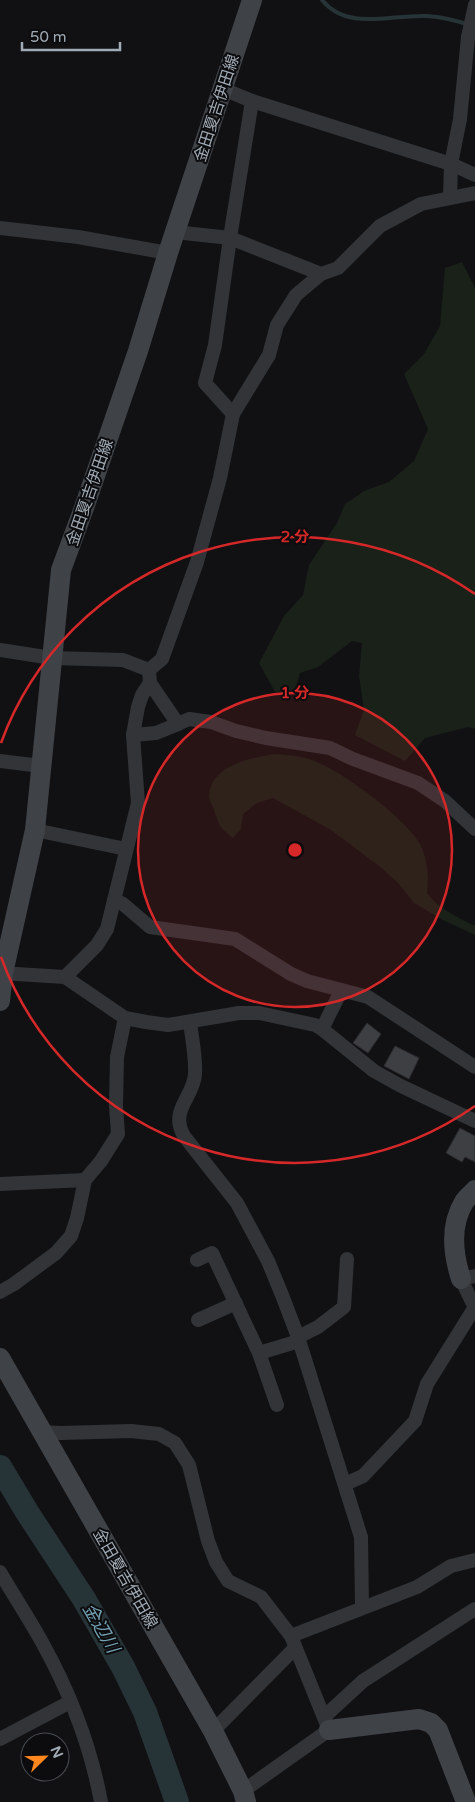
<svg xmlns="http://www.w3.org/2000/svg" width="475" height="1802" font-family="'Varela Round','Noto Sans JP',sans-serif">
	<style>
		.green { fill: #192119 }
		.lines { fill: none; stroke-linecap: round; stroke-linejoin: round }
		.stream { stroke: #263337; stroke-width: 4 }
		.river { stroke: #263337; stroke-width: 24 }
		.building { fill: #3d3f43; stroke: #2b2b2f }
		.street { stroke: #323438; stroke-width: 14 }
		.secondary { stroke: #3f4348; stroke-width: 20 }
		.ring { fill: none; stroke: #d62828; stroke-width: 2.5 }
		.labels { text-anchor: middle; stroke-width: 4; stroke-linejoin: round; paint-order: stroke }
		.street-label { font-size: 16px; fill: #a1abb5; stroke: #0c0c0e }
		.water-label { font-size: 18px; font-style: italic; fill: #74a2b4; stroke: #0c0c0e }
		.centre { fill: #d62828; stroke: #0c0c0e; stroke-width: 2.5 }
		.ring-label { font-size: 15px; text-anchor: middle; font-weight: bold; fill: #d62828; stroke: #0c0c0e; stroke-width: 4; stroke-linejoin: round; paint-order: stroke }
	</style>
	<rect width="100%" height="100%" fill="#111113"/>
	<g class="green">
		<path d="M462,262L475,288V729L468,727L425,738L405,761L355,735L364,710L359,676L362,643L352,641L318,667L300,673L295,690L275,692L259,663L284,616L303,595L309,565L337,523L345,504L364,491L389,482L414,461L428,429L404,374L424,354L440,326L445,268Z"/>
		<path d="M275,754C286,755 299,756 309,759C337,767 406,818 420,844C428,860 429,876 427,893C439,909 457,917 475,926V935L443,920L414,903L398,883L379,866L331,830L273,798L257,803L243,814L241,829L233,838C219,827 220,827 214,810C213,806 209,801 209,796C211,765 250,758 275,754Z"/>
	</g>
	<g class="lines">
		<path class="stream" d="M322,0C348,32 391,14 427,16C442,17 455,20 469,25"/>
		<path class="river" d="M0,1467L27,1512L84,1599L123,1667L145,1712L177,1802"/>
	</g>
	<g class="building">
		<path d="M367,1023L381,1034L368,1053L353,1043Z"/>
		<path d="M395,1046L419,1058L409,1079L384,1066Z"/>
		<path d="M460,1128L475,1136V1162L465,1157L462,1162L446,1153Z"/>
	</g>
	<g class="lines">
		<g class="street">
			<path d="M223,89L252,101L451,164L475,175"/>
			<path d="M450,198L451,164L460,119L468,37L475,5"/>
			<path d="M0,228L78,237L168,253"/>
			<path d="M175,232L230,238L321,274"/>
			<path d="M233,414L205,383L215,345L230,238L252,101"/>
			<path d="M0,650L52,658L123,660L149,670"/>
			<path d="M150,683L178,724L189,719L211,722L236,731L266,738L330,748L353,759L418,783L445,801L475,829"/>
			<path d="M133,735L156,733L178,724"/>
			<path d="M0,761L41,766"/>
			<path d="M35,830L126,849"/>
			<path d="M114,900L123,904L150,927L235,939L291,974L307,981L368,997L475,1067"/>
			<path d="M0,973L65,977L125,1018L146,1022L168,1025L239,1013H259L315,1025L322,1029L374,1071L401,1086L475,1121"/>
			<path d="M65,977L97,945L107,929L138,803L133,735L138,707L142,695L150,683L149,670L162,659L197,562L220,478L233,414L269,355L277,325L296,295L321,274L338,268L380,226L421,204L475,193"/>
			<path d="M190,1022C192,1039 196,1057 195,1074C194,1097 169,1110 184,1136L237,1203L268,1261L282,1295L298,1337L361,1537L362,1607"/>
			<path d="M322,1029L341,991"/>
			<path d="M0,1184L85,1180"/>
			<path d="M197,1260L212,1253L259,1353"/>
			<path d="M475,1276L461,1279L475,1308"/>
			<path d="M0,1292L14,1284L56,1253L71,1236L77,1218L85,1180L101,1161L118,1134L116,1106L117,1057L125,1018"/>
			<path d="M198,1320L236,1303"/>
			<path d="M298,1337L318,1327L344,1307L347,1259"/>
			<path d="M277,1405L259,1353L299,1341"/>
			<path d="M42,1432L61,1433L131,1431L159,1434L175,1443L189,1465L208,1541L216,1562L228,1581L261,1597L291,1636L329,1730L243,1791"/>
			<path d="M345,1484L363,1476L415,1421L427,1384L475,1307"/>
			<path d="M0,1572C14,1596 30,1620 43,1644C70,1693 91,1748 101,1802"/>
			<path d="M291,1636L417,1587L451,1566L475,1560"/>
			<path d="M325,1716L363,1681L475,1609"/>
			<path d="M213,1731L295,1648"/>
			<path d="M0,1739L70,1702"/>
		</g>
		<g class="secondary">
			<path d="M0,1001L3,973L35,830L61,570L85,505L138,351L168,253L252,0"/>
			<path d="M461,1279C453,1254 450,1225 464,1202C467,1197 472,1194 475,1190"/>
			<path d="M0,1358L213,1731L243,1791L246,1802"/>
			<path d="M329,1730L419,1719L431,1723L438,1730L466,1802"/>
		</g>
	</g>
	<circle cx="295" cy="850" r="157" fill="#d62828" fill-opacity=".12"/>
	<g class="ring">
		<circle cx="295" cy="850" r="157"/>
		<path d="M475 1106A313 313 0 0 1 1 957M1 743A313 313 0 0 1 475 594"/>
	</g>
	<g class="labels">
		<g class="street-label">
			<text transform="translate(216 108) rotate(-72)" y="6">金田夏吉伊田線</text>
			<text transform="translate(89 492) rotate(-71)" y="6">金田夏吉伊田線</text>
			<text transform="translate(126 1578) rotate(60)" y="6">金田夏吉伊田線</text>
		</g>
		<g class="water-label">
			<text transform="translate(101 1628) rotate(60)" y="6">金辺川</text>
		</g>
	</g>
	<circle cx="295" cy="850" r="8" class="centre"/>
	<g class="ring-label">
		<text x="295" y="542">2 分</text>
		<text x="295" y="698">1 分</text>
	</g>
	<g transform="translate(45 1757) rotate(67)"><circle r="24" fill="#0c0c0e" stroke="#484c51"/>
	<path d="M0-4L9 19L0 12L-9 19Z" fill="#ff871d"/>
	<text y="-8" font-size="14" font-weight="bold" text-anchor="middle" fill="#a1abb5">N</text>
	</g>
	<path d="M22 42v8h98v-8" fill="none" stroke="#a1abb5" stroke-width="2.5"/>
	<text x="30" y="42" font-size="15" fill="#a1abb5" stroke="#0c0c0e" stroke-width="4" paint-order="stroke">50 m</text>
</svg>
